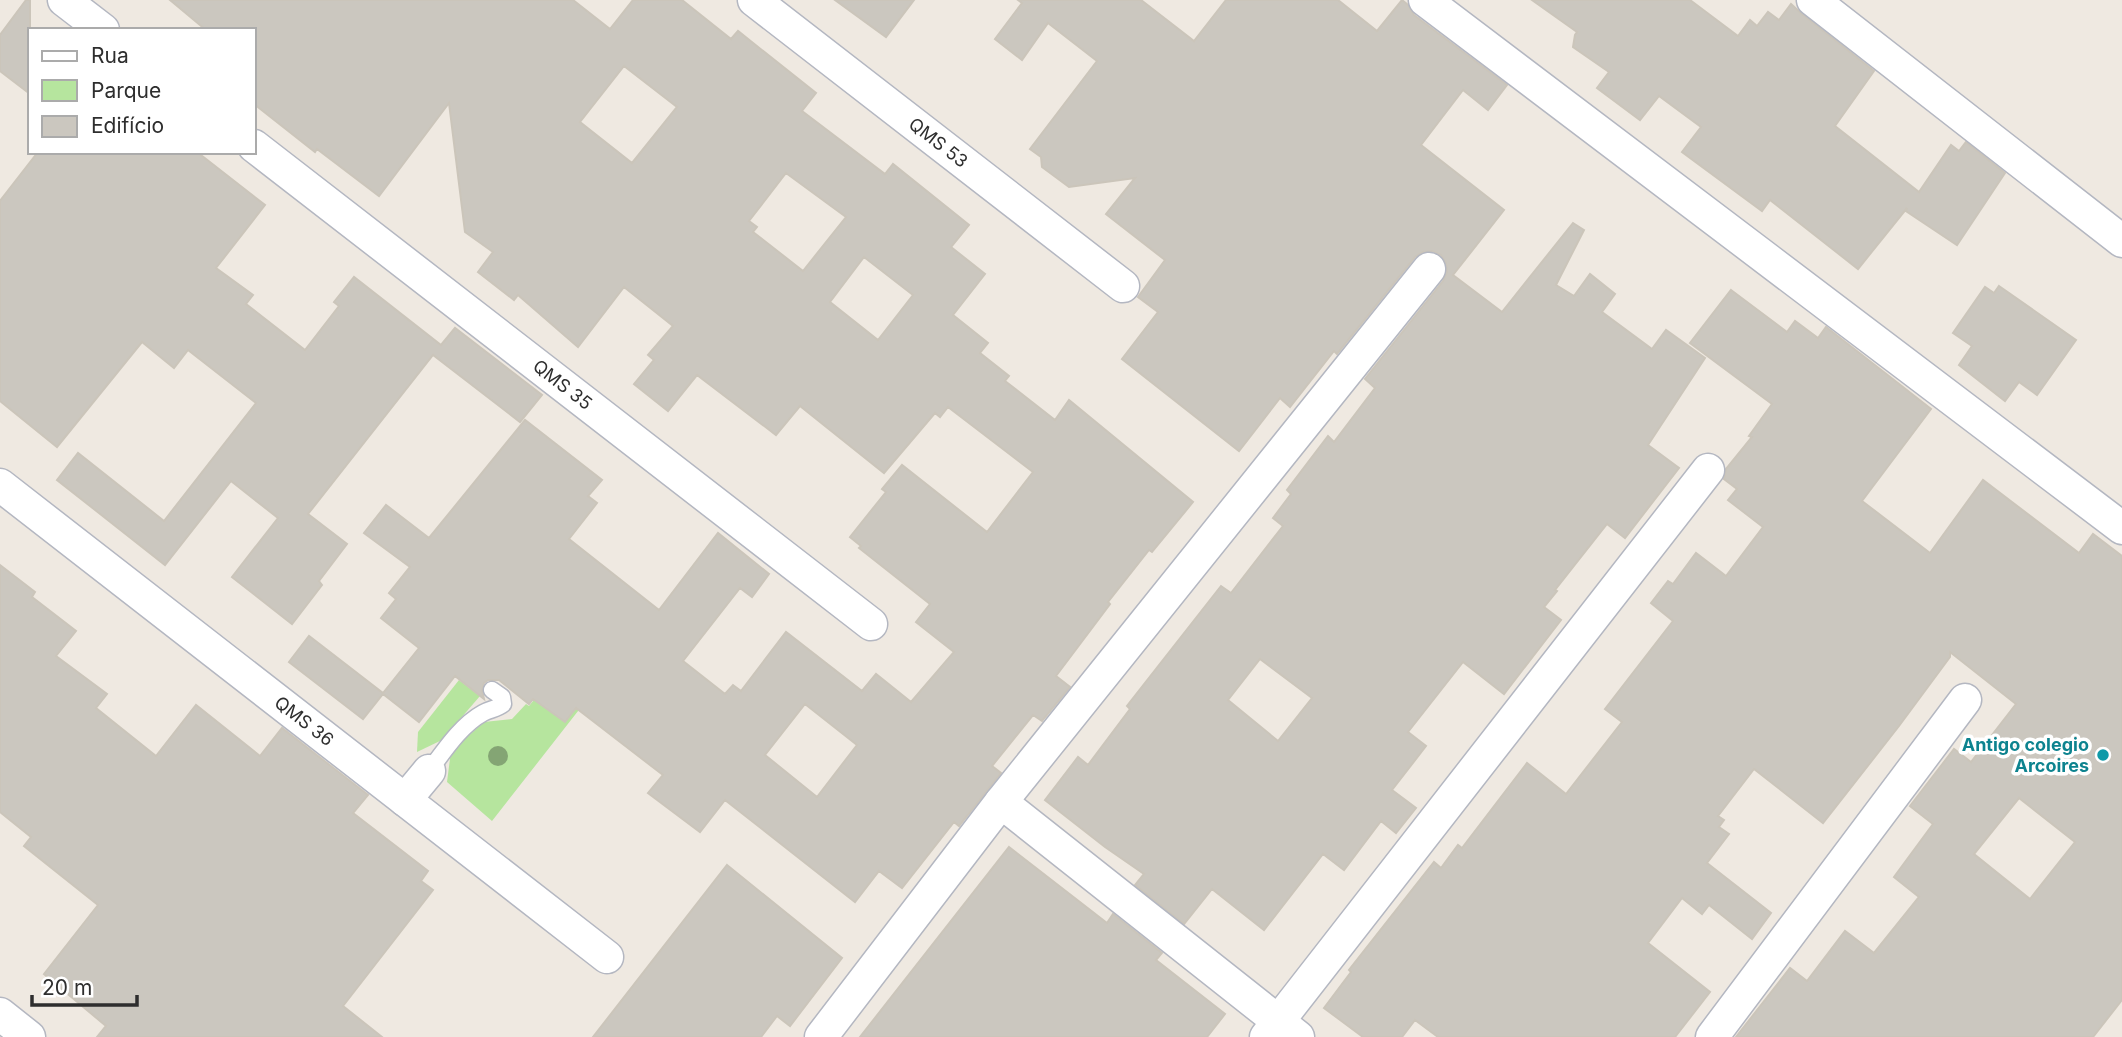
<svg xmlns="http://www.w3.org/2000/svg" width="2122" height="1037" font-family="Inter,sans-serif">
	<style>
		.green { fill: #b6e59e }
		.building { fill: #cbc7bf; stroke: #cbc5ba; stroke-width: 2; fill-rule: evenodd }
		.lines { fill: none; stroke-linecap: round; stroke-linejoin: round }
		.service-casing { stroke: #b4b7c1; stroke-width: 19 }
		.minor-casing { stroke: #b4b7c1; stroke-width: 35 }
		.service { stroke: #fff; stroke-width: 16 }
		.minor { stroke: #fff; stroke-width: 32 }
		.tree { fill: #84a574 }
		.culture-dot { fill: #0f9aa8; stroke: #fff; stroke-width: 2.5 }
		.labels { text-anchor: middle; stroke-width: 7; stroke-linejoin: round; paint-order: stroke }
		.street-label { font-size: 18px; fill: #2e2e2e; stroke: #fff }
		.culture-label { font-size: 18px; font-weight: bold; fill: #0d838f; stroke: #fff; text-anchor: end }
	</style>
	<rect width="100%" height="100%" fill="#efe9e1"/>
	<g class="green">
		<path d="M575,649L607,674L492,821L447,782L451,751L484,722L512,719L526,704L529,706Z"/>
		<path d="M459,680L480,696L442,740L417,752L418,732Z"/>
	</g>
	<g class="building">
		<path d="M26,0H30V94L0,71V35Z"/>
		<path d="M170,0H573L610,29L633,0H682L731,39L738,31L816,93L802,111L885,174L893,164L969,225L951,247L985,274L953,315L988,343L980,353L1009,376L1005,381L1055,420L1069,400L1193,502L1152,552L1149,550L1108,602L1110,604L1056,676L1070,687L1042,721L1033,715L992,766L1001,773L959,826L954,822L902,888L879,871L855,902L725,800L700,832L648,793L663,775L576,708L565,722L533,699L529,704L499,680H488L484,683L482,690L484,699L455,676L419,722L383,694L363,719L289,662L309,636L383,693L419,648L381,618L396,599L389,593L410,567L364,533L386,505L429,538L525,420L602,480L588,496L597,503L569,539L659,610L718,533L769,574L752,597L740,588L683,661L725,694L733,685L741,691L786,632L862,691L876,674L911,702L954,652L916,622L930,604L859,548L861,546L850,537L886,492L882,489L902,465L987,532L1033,472L948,407L940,417L935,413L884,473L800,406L776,435L697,375L668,411L634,384L654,360L648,355L673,326L624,287L578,347L518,295L514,300L478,272L493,252L465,232L449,103L379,196L317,149L315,152L254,104V30H206ZM624,66L677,107L632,163L580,122ZM786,173L846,217L803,271L753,232L757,227L749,221ZM864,257L913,295L878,340L830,302ZM805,704L857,745L817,797L765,755Z"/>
		<path d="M835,0H914L886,37Z"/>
		<path d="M1018,0H1141L1194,41L1226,0H1338L1377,31L1402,0L1408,5L1414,15L1507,85L1488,110L1463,90L1421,145L1504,210L1453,275L1502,312L1573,223L1584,230L1556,285L1574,296L1590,274L1615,294L1602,312L1652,349L1666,330L1705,358L1648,445L1679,468L1625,538L1607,524L1555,590L1557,591L1544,607L1561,620L1504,694L1463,662L1408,732L1426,746L1392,790L1416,808L1396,833L1381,821L1344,870L1323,854L1264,930L1212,889L1184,924L1135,885L1144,874L1105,847L1045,800L1078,757L1088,765L1130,709L1127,706L1221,586L1231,593L1283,526L1273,518L1291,494L1287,490L1328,436L1334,442L1375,388L1365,379L1443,281L1447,272L1446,263L1441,255L1432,251L1423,252L1415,257L1337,354L1334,351L1290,407L1280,398L1239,451L1122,359L1158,312L1138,297L1165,260L1106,214L1135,178L1069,187L1042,167L1041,157L1030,149L1097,61L1048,23L1022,60L995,39L1022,3ZM1260,659L1312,698L1278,741L1228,700Z"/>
		<path d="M1532,0H1690L1738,36L1750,20L1757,26L1768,12L1779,20L1791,4L1802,14L1874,71L1835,126L1919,192L1951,145L1959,151L1966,142L2005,173L1957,245L1906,211L1907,208L1858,269L1770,200L1762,211L1682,152L1701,127L1659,96L1640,120L1597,88L1609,72L1573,47L1575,35L1577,32Z"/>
		<path d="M38,152H197L265,205L216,268L253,295L246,304L305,350L339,306L334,302L354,277L441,345L455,328L542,395L520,422L433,355L308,514L347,544L319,581L322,585L292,624L232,577L278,518L231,481L165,565L57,480L78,453L164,521L256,403L188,350L174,368L142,342L57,447L0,401V201Z"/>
		<path d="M1999,286L2076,340L2037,395L2019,382L2005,401L1959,365L1972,346L1953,333L1985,287L1994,293Z"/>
		<path d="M1731,290L1787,332L1795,321L1818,338L1826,327L1931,409L1862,501L1930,553L1983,480L2079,553L2093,534L2122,556V1000L2093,1037H1736L1790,968L1807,981L1845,931L1874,953L1919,897L1894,877L1933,824L1910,806L1954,749L1971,762L2016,704L1950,652V657L1899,726L1823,823L1754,769L1718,816L1724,820L1719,827L1729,834L1707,863L1771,913L1752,939L1709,905L1702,914L1682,898L1648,943L1710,992L1675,1037H1438L1415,1020L1402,1037H1363L1324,1008L1351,972L1349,970L1434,862L1441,868L1458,845L1462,848L1527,763L1566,794L1622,722L1605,709L1673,621L1651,603L1668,581L1673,584L1696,553L1726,576L1763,527L1728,500L1737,489L1724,479L1726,469L1752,437L1749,436L1772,404L1690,343ZM2019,798L2075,842L2030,899L1974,854Z"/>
		<path d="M0,565L35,592L32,597L76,631L56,656L107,694L96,708L156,756L196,705L260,756L282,728L368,795L353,813L428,871L421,881L433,890L343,1006L382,1037H97L106,1026L44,974L98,905L24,846L31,837L0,812Z"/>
		<path d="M1009,847L1107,923L1113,914L1162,953L1156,960L1225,1014L1207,1037H860Z"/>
		<path d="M727,865L842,958L790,1026L777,1016L761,1037H593Z"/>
	</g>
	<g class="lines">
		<g class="service-casing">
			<path id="service" d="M429,771C444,751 461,725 483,713C490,709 497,709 503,704L502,697L492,690"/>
		</g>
		<g class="minor-casing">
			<g id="minor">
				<path d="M64,0L103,30"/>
				<path id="s1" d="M754,0L1123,286"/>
				<path d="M1425,0L2122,528"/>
				<path d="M1813,0L2122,241"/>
				<path id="s2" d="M254,146L871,624"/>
				<path id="s3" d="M0,485L607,957"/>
				<path d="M405,800L429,771"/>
				<path d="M1001,802L1298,1037"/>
				<path d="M0,1014L29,1037"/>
				<path d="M821,1037L1001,802L1429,269"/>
				<path d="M1266,1037L1708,470"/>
				<path d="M1712,1037L1965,700"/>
			</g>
		</g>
		<use href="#service" class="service"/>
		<use href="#minor" class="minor"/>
	</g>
	<circle class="tree" cx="498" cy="756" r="10"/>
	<circle class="culture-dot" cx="2103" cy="755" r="7"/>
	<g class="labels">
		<g class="street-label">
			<text dy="6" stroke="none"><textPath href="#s1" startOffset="233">QMS 53</textPath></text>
			<text dy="6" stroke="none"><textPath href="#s2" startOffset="390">QMS 35</textPath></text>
			<text dy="6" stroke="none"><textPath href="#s3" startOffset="385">QMS 36</textPath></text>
		</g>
		<g class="culture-label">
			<text x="2089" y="751">Antigo colegio<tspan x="2089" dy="21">Arcoires</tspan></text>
		</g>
	</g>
	<rect x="28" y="28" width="228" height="126" fill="#ffffff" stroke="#ababab" stroke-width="2"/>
	<rect x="42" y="51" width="35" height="10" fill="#ffffff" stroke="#ababab" stroke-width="2"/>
	<text x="91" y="63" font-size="21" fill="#2e2e2e">Rua</text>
	<rect x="42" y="80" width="35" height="21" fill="#b6e59e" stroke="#ababab" stroke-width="2"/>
	<text x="91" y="98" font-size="21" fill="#2e2e2e">Parque</text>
	<rect x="42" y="116" width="35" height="21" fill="#cbc7bf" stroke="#ababab" stroke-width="2"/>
	<text x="91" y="133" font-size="21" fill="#2e2e2e">Edifício</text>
	<path d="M32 995v10h105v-10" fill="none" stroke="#2e2e2e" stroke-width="3.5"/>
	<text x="42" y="995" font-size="21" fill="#2e2e2e" stroke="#ffffff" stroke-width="5" paint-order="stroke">20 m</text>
</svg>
